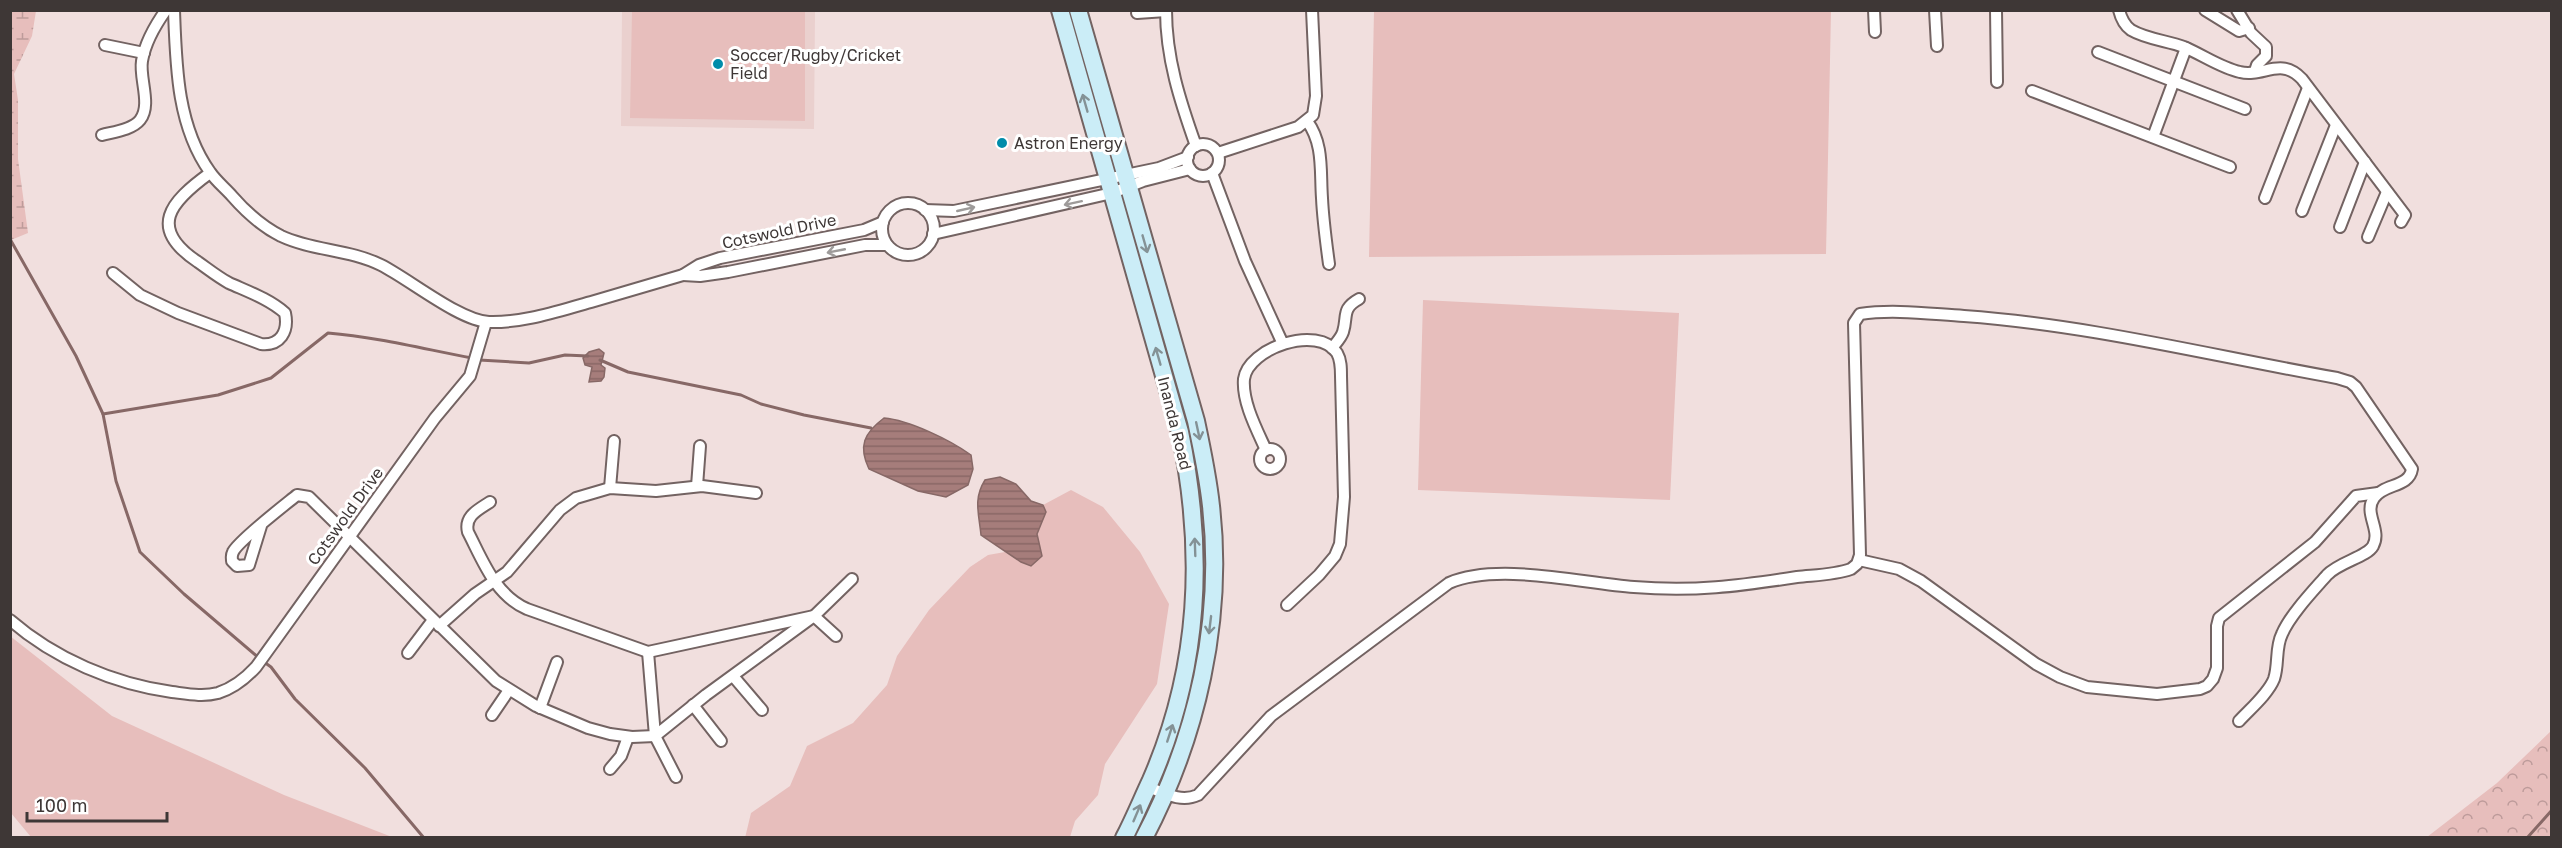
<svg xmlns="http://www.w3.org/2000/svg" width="2562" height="848" font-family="'Golos Text',sans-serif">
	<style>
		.built { fill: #ead0ce }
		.grass { fill: #e7bebc }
		.forest { fill: url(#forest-crowns) }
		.wetland { fill: url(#wetland-marsh) }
		.water { fill: url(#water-rules); stroke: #876866; stroke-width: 1.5 }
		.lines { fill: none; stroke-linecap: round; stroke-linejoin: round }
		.stream { stroke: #876866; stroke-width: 3 }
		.minor-casing { stroke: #736362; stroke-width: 14 }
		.secondary-casing { stroke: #736362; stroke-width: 20 }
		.minor { stroke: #fff; stroke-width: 10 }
		.secondary { stroke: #cbedf7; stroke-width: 16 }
		.oneway { stroke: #849296 }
		.oneway2 { stroke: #9e9b9a }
		.poi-dot { fill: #008caa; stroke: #fff; stroke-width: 2 }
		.labels { text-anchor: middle; stroke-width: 6; stroke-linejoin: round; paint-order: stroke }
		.poi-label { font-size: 16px; fill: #3e3736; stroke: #fff; text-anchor: start }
		.street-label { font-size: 16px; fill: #3e3736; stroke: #fff }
	</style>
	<defs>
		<pattern id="forest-crowns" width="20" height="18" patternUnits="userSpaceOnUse" patternTransform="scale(1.5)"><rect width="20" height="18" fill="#e7bebc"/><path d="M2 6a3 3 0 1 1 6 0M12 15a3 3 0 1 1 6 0" fill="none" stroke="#bd9b9a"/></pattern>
		<pattern id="wetland-marsh" width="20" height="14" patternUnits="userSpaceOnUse" patternTransform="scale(1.5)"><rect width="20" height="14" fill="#e7bebc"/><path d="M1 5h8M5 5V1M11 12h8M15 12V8" fill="none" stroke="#bd9b9a"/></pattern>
		<pattern id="water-rules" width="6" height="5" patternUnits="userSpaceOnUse" patternTransform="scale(1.5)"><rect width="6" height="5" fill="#a67d7b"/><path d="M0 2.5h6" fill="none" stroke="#896766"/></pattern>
	</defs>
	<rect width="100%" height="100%" fill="#f1dfde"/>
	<path class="built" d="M622,11H815L814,129L621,126Z"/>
	<g class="grass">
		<path d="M632,11H805V121L630,118Z"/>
		<path d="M1374,11H1831L1826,254L1369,257Z"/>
		<path d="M1423,300L1679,313L1670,500L1418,490Z"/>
		<path d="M1071,490L1103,507L1140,552L1169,604L1157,684L1105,764L1098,795L1075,821L1070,837L745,838L751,813L790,786L807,746L853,723L887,685L897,656L929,610L970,567L988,555L1005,552L1031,566L1041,556L1037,534L1046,512L1043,505Z"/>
		<path d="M10,636L112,716L284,795L392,837H31L11,813Z"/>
	</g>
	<path class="forest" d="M2551,731V837H2427L2497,783Z"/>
	<path class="wetland" d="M11,10L36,11L32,36L14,74L18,100V159L28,233L11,240Z"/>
	<g class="water">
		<path d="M599,349L604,353L601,365L605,368L604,377L601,381L589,382L592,367L585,365L583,358L589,352Z"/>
		<path d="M884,418C909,420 950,440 971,455L973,469L968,485L946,497L918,491L869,469C858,446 864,433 884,418Z"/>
		<path d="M1000,477L1016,484L1031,501L1043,505L1046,512L1037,534L1042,556L1031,566L1021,562L981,535C979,514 973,499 985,480Z"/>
	</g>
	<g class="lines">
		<g class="stream">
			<path d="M10,239L76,356L103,414L116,481L140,552L184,594L259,658"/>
			<path d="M479,360L529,363L565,355L588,356"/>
			<path d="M600,360L628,372L741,395L761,404L804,415L871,428"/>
			<path d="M103,414L218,395L271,378L328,333C377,337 424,349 472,358"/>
			<path d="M264,662L271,667L295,699L365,768L424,838"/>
			<path d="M2527,838L2552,810"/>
		</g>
		<g class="minor-casing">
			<g id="minor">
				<path d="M174,10C176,66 177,126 210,172C216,181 225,188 232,196C246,212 261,226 281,236C313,251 349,249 381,265C409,279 460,321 489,322C524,323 558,311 591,302C622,293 652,284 683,275L699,265L720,258L864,230L883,222"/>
				<path d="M1166,10C1166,58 1180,101 1196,146"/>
				<path d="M1874,10L1875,32"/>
				<path d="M1935,10L1937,46"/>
				<path d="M1996,10L1997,82"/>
				<path d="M2119,10C2121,18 2124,25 2131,30C2146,39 2168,41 2184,47C2203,55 2221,68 2240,72C2263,78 2280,56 2302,79L2405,215L2401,222"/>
				<path d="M2205,10L2239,31L2249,28"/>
				<path d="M2237,10L2251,33L2266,47V56L2257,65L2255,71"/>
				<path d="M1137,13L1166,11"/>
				<path d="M105,45L144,53"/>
				<path d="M2098,52L2245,109"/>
				<path d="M2032,91L2230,167"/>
				<path d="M1307,121C1324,144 1320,171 1322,198C1323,220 1326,242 1329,264"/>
				<path d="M102,135C113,132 132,130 140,120C152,105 139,78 142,61C145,43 156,24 166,10"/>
				<path d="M2153,137L2186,48"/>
				<circle cx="1203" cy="160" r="16"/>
				<path d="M1218,153L1298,127L1313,115L1316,96L1312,10"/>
				<path d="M1212,173L1245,261L1282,342"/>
				<path d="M2265,198L2308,88"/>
				<circle cx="908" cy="229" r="26"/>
				<path d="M925,210L954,211L1159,168L1188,157"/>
				<path d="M2302,211L2336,125"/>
				<path d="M2340,227L2365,162"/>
				<path d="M933,234L1112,193L1143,181L1190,169"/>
				<path d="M2368,237L2387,192"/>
				<path d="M113,273L140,295L178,313L261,344C280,346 289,332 285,313C269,299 249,292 229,283C218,277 208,269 198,262C147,228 170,202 210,173"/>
				<path d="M683,275L700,276L728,272L865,245H887"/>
				<path d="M1332,348C1336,343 1341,338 1343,332C1348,316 1341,309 1359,299"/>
				<circle cx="1270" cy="459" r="10"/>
				<path d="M1266,450C1257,430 1242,402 1244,379C1248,348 1318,324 1337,353C1341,360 1341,368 1341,376L1344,497L1340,544L1335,556L1319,575L1287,605"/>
				<path d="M697,486L700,446"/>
				<path d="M610,488L614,441"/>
				<path d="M490,502C478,510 464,516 468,532C483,561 495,595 527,609L648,652L814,616L836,636"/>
				<path d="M261,526L249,565L237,566L232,561C232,557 231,556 233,552C238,541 286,504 297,495L309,497L496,681L536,706L588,728L610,734L632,737L655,736L706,695L814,616L852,579"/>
				<path d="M1859,560L1899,569L1921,581L2036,664L2060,677L2087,687L2157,694L2200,689L2207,686L2213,679L2217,668V626L2219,618L2315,542L2356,496L2378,493"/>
				<path d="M10,620C55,659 114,684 172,692C188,694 203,697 218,693C234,688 245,679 256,667L435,418L470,376L486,322"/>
				<path d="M439,626L475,594L507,572L560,510L576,498L610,488L656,491L702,486L756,493"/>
				<path d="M648,652L655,736L676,777"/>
				<path d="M408,653L433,620"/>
				<path d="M733,676L762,710"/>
				<path d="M693,705L721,741"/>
				<path d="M540,708L557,662"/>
				<path d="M492,715L509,690"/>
				<path d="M610,769L621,756L628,737"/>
				<path d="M1148,787C1164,793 1181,803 1198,795L1271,716L1449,583C1498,562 1580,583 1634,587C1693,592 1739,586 1797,577C1815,575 1834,575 1851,569L1857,564L1860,555L1854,323L1860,314C1894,309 1930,314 1964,316C2090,325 2213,356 2337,378L2350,382L2356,387L2412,469C2409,488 2384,483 2374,498C2363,513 2382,530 2373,546C2367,557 2339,562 2327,575C2313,591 2290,615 2282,634C2275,648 2279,664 2274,679C2268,694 2250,709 2239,721"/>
			</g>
		</g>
		<g class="secondary-casing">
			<g id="secondary">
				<path d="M1060,10L1180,432C1205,552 1200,667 1151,780C1142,799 1134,819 1124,838"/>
				<path d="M1078,10L1196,421C1202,449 1208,478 1211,506C1224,620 1197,737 1144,838"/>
			</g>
		</g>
		<use href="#minor" class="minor"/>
		<use href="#secondary" class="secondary"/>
	</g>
	<defs><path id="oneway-shaft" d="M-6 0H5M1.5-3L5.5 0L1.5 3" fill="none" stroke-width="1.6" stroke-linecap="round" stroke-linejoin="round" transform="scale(1.5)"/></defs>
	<g class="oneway">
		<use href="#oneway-shaft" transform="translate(1085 103) rotate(-106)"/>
		<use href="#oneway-shaft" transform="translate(1145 244) rotate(74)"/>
		<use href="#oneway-shaft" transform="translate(1158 356) rotate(-106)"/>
		<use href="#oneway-shaft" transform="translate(1198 431) rotate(78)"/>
		<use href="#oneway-shaft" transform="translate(1195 547) rotate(-92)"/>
		<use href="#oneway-shaft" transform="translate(1210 625) rotate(97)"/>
		<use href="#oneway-shaft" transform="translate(1170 733) rotate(-72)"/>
		<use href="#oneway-shaft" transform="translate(1137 813) rotate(-67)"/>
	</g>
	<g class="oneway2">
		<use href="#oneway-shaft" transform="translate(1073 203) rotate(168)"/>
		<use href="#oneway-shaft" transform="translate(966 209) rotate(-13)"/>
		<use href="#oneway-shaft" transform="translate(836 251) rotate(169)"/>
	</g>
	<g class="poi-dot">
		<circle cx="718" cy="64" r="6"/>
		<circle cx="1002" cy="143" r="6"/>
	</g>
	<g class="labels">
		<g class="poi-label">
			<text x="730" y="61">Soccer/Rugby/Cricket<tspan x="730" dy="18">Field</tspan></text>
			<text x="1014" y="149">Astron Energy</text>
		</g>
		<g class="street-label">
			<text transform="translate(779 231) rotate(-12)" y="6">Cotswold Drive</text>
			<text transform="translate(1175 423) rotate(76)" y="6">Inanda Road</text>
			<text transform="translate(345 516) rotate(-54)" y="6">Cotswold Drive</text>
		</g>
	</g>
	<rect width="2562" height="848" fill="none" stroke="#3e3736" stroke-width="24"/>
	<path d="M27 812v9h140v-9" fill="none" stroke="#3e3736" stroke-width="3"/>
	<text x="36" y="812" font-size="18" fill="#3e3736" stroke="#ffffff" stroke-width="4.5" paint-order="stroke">100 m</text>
</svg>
